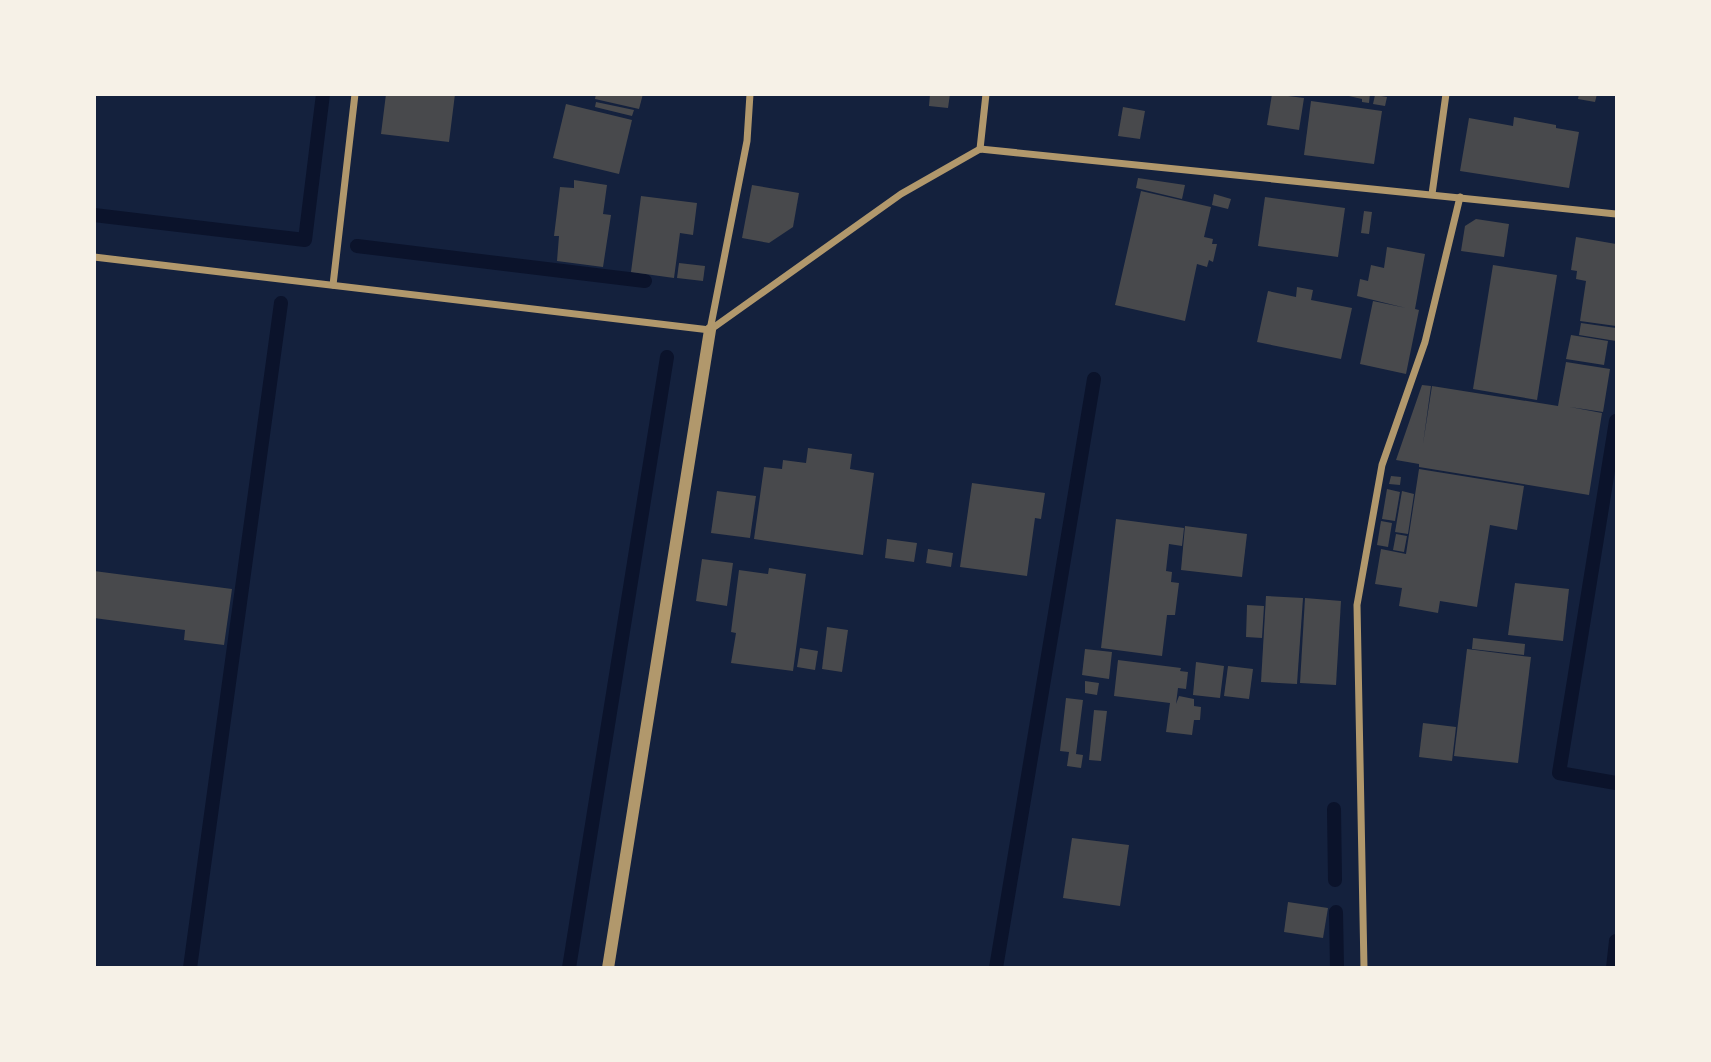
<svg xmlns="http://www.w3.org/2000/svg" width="1711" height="1062" font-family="'IBM Plex Serif',serif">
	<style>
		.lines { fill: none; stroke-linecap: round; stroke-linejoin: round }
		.stream { stroke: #0b132b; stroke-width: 14 }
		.building { fill: #48494c }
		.minor { stroke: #b1986c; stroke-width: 7 }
		.tertiary { stroke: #b1986c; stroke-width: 12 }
	</style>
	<rect width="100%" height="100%" fill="#14213d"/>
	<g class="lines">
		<g class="stream">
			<path d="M94,215L305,240L323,94"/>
			<path d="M357,246L645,281"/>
			<path d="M1616,421L1559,773L1616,783"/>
			<path d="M1334,809L1335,880"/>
			<path d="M1336,912L1337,968"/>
			<path d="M190,968L281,303"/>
			<path d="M569,968L667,357"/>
			<path d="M996,968L1094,379"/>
			<path d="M1613,968L1616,941"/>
		</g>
	</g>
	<g class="building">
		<path d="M386,94H455L449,142L381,134Z"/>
		<path d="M596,94H643L639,109L595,99Z"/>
		<path d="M930,94H950L948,108L929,106Z"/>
		<path d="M1272,94L1304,98L1299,130L1267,125Z"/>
		<path d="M1340,94H1370L1369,103L1362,102V99Z"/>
		<path d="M1579,94H1597L1595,102L1578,99Z"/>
		<path d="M1375,95L1387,97L1385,106L1373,104Z"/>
		<path d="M1311,101L1382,111L1374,164L1304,155Z"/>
		<path d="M596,102L634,110L632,116L595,107Z"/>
		<path d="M566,104L632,120L619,174L553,158Z"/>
		<path d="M1123,107L1145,111L1140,139L1118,136Z"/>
		<path d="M1514,117L1556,125V128L1579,132L1569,188L1460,171L1469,118L1513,126Z"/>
		<path d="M1138,178L1185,185L1182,199L1136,188Z"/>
		<path d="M574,180L607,185L603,214L611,215L603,267L557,261L559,236H554L560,187L574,188Z"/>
		<path d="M752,185L799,193L793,227L769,243L742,238Z"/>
		<path d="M1141,191L1211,207L1204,237L1213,239L1212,244H1217L1213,262L1209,260L1207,267L1197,264L1185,321L1115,305Z"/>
		<path d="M1214,194L1231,199L1228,209L1212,205Z"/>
		<path d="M641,196L697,203L693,235L680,233L674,278L631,272Z"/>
		<path d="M1265,197L1345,208L1338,257L1258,246Z"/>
		<path d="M1364,211L1372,212L1369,234L1361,233Z"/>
		<path d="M1476,219L1509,224L1504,257L1461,251L1465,226Z"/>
		<path d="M1576,237L1616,244V326L1580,321L1586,281L1576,279L1577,271L1571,270Z"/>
		<path d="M1387,247L1425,254L1415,309L1419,310L1406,374L1360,364L1373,301L1406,308L1357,296L1360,279L1368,281L1371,265L1384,268Z"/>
		<path d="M679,263L705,266L703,281L677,278Z"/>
		<path d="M1493,265L1557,275L1537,400L1473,389Z"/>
		<path d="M1297,287L1313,290L1311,300L1352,308L1341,359L1257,342L1268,291L1296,297Z"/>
		<path d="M1581,323L1616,328V341L1579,335Z"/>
		<path d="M1571,335L1608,341L1604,365L1566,359Z"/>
		<path d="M1566,362L1610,369L1603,412L1570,407L1602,413L1589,495L1419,467V464L1396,460L1422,385L1431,386L1423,444L1432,386L1558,406Z"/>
		<path d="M808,448L852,454L850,469L874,473L863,555L754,539L764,467L782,469L783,460L806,463Z"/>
		<path d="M1419,469L1524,486L1517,530L1490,525L1477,607L1440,601L1438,613L1399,606L1402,588L1375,584L1381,549L1406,554Z"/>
		<path d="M1391,476L1401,477L1400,485L1389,484Z"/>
		<path d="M972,483L1045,493L1041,519L1035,518L1027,576L960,567Z"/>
		<path d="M1387,489L1400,492L1395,521L1382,519Z"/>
		<path d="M717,491L756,496L750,538L711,533Z"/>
		<path d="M1402,491L1414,494L1408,534L1395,532Z"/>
		<path d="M1116,519L1184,528L1182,546L1169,544L1166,571L1172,572L1171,582L1179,583L1175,615H1167L1162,656L1101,648Z"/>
		<path d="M1381,521L1392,523L1388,547L1377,545Z"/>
		<path d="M1185,526L1247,534L1242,577L1181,570Z"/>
		<path d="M1396,534L1407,536L1404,552L1393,550Z"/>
		<path d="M887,539L917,543L914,562L885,558Z"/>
		<path d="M928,549L953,553L951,567L926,563Z"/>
		<path d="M702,559L733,563L727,606L696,601Z"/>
		<path d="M769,568L806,574L793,671L731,663L736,633L731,632L739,570L768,574Z"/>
		<path d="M94,571L232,589L224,645L184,640L185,630L94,618Z"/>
		<path d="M1515,583L1569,589L1563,641L1508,635Z"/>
		<path d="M1266,596L1303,598L1297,684L1261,682Z"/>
		<path d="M1305,598L1341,601L1336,685L1300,683Z"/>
		<path d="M1247,605L1264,606L1262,638L1246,637Z"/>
		<path d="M827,627L848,630L842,672L822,669Z"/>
		<path d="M1473,638L1525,644L1524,655L1472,649Z"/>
		<path d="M800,648L818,651L815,670L797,667Z"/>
		<path d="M1085,649L1112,652L1109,679L1082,675Z"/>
		<path d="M1467,649L1531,657L1518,763L1454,756Z"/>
		<path d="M1118,660L1181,668L1180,671L1188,672L1186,689L1178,688L1176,704L1179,696L1194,699V706L1201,707L1200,720H1194L1192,735L1166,732L1170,703L1114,696Z"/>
		<path d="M1196,662L1224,666L1220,698L1193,695Z"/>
		<path d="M1228,666L1253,669L1249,699L1224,696Z"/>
		<path d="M1085,681L1099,683L1097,695L1085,693Z"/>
		<path d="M1066,698L1083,700L1076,754L1083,755L1081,768L1067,766L1069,752L1060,751Z"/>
		<path d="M1094,710L1107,711L1101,761L1089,760Z"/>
		<path d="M1423,723L1456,727L1452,761L1419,757Z"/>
		<path d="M1072,838L1129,845L1120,906L1063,898Z"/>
		<path d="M1288,902L1328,908L1323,938L1284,932Z"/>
	</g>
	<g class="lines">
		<g class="minor">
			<path d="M980,149L986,94"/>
			<path d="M1432,194L1446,94"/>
			<path d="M94,257L710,330L901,194L980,149L1616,214"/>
			<path d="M333,285L355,94"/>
			<path d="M710,330L747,141L750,94"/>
			<path d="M1364,968L1357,605L1382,465L1425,342L1460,197"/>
		</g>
		<path class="tertiary" d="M608,968L710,330"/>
	</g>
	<rect width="1711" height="1062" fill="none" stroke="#f6f1e7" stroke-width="192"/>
</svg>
